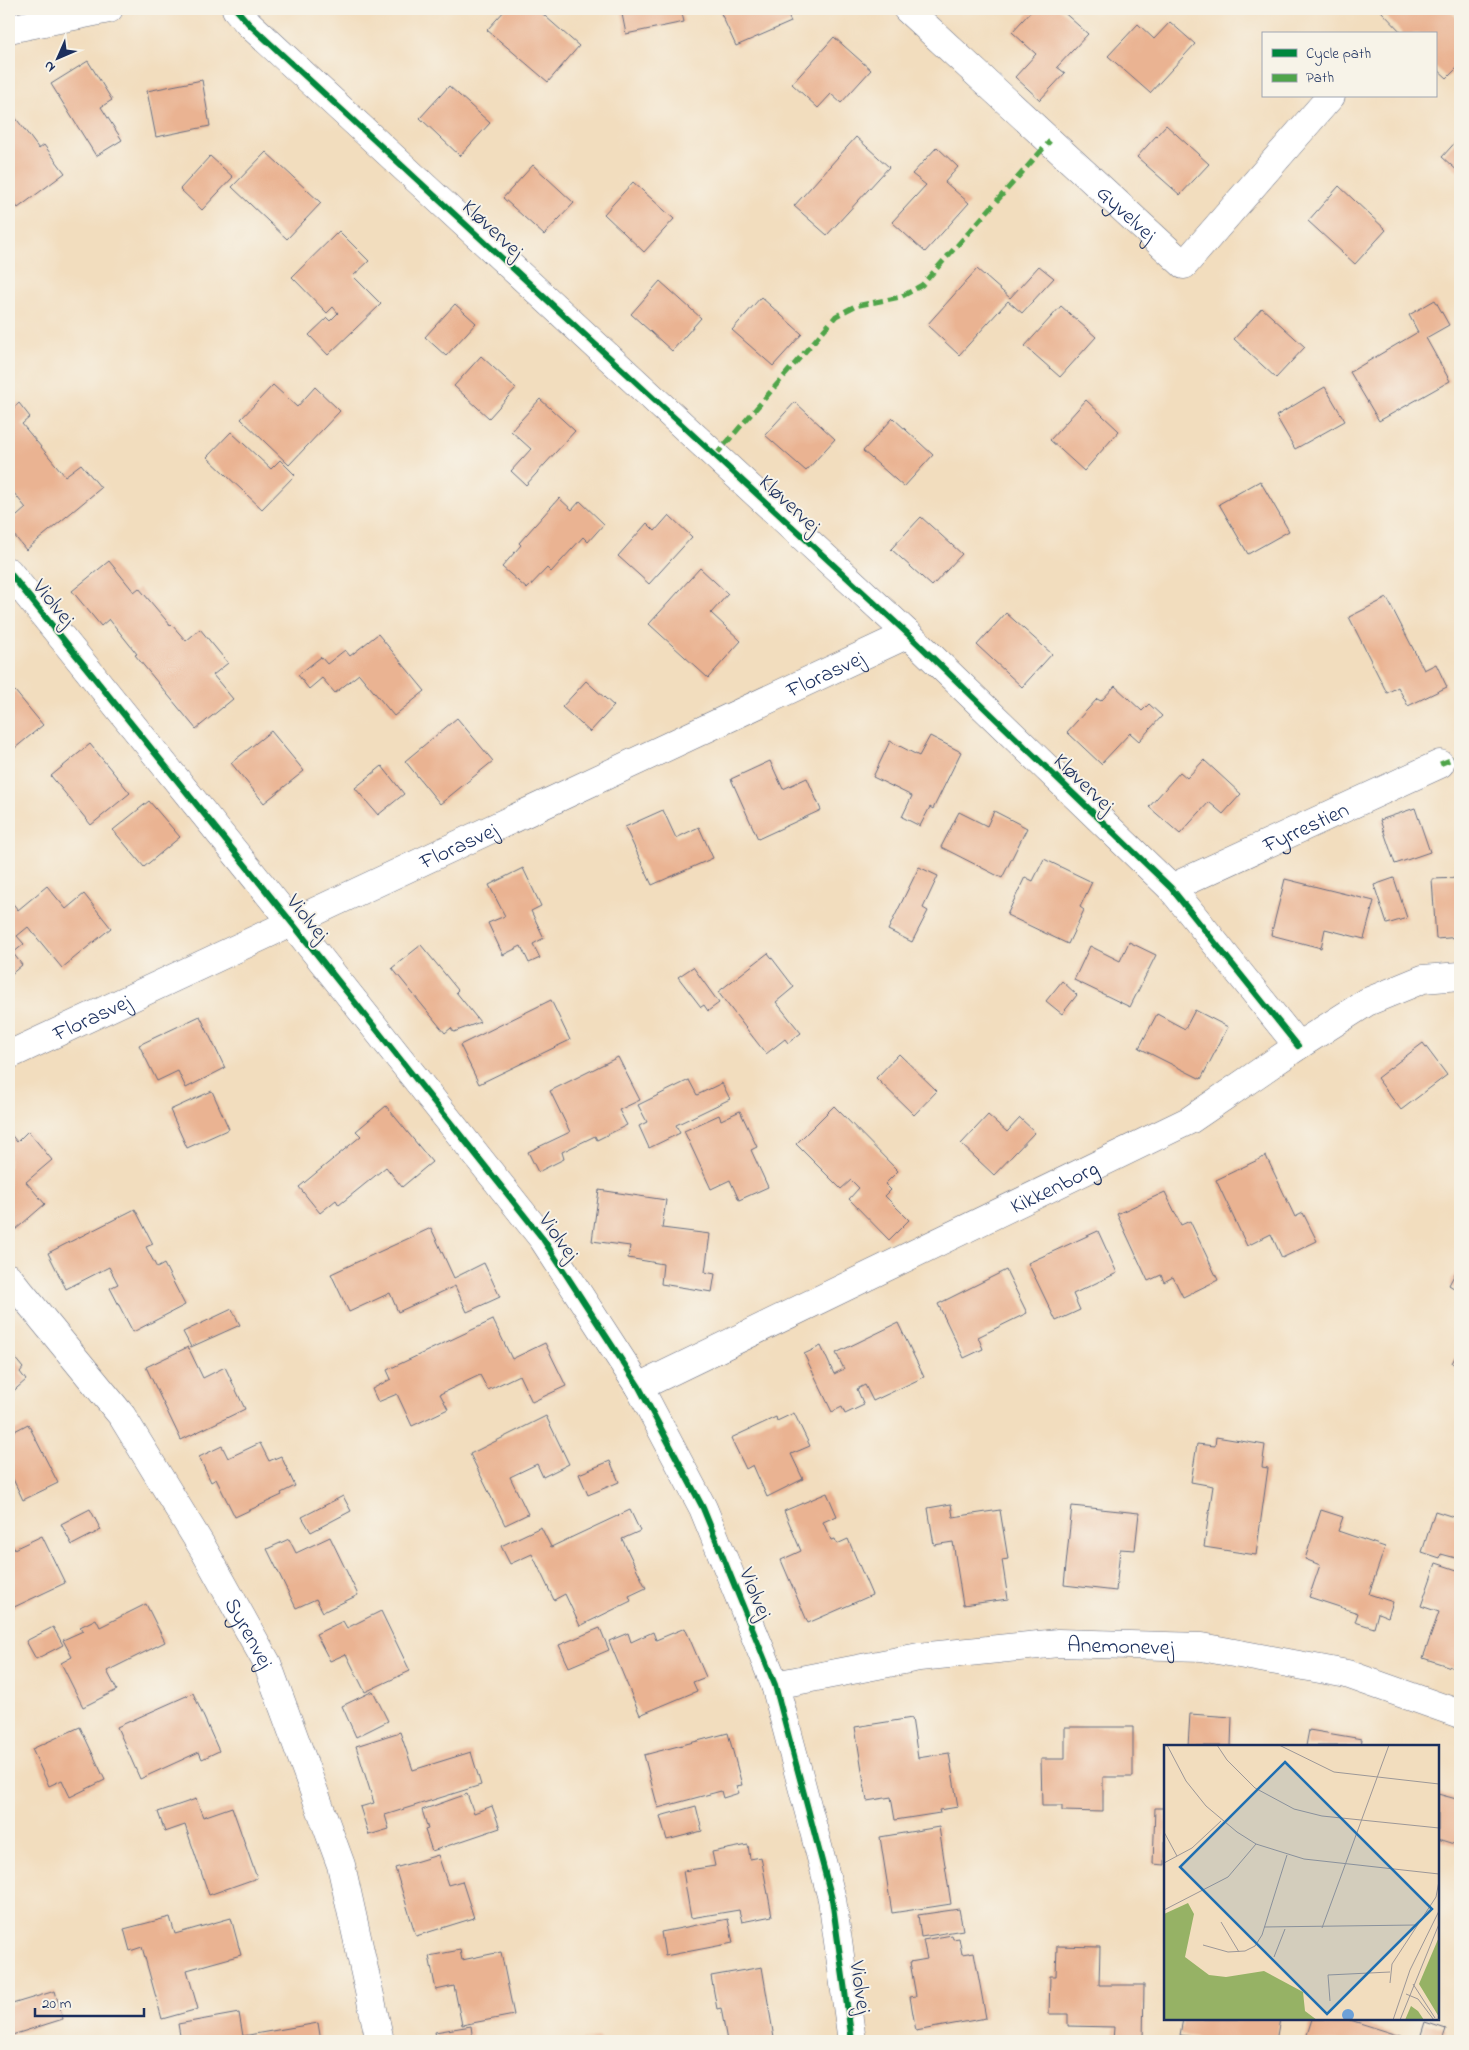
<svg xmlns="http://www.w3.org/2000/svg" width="1469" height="2050" font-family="'Indie Flower',sans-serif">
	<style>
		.building { fill: #eab392 }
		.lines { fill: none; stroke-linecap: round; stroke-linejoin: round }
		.minor-casing { stroke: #666c80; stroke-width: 29 }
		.minor { stroke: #fff; stroke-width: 28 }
		.quiet { stroke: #4fa44a; stroke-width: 5; stroke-dasharray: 10 5; stroke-linecap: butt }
		.cycleway-casing { stroke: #f7f3e8; stroke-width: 9 }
		.cycleway { stroke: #00873e; stroke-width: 6 }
		.labels { text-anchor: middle; stroke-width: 4; stroke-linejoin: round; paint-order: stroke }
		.street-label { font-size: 22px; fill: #1b2f5e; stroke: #f7f3e8 }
		.inset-road { fill: none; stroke: #9c9798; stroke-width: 1 }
		.view { fill: #1f6fb2; fill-opacity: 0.15; stroke: #1f6fb2; stroke-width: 2.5 }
		.inset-edge { fill: none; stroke: #1b2f5e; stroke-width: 2.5 }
	</style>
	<rect width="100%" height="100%" fill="#f7f3e8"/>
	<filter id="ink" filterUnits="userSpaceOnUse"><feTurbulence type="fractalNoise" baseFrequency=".02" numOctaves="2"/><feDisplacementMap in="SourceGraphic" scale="10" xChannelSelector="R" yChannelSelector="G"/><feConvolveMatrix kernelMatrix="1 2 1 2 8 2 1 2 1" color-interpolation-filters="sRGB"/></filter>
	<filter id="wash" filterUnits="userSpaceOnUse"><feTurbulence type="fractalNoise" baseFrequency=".0096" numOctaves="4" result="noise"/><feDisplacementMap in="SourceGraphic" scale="20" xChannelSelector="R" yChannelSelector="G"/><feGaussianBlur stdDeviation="1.12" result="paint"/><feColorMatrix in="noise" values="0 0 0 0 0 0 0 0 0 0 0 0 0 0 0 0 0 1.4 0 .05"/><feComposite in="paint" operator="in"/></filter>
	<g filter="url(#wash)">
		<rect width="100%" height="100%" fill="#f2ddbe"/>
		<g id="blocks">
			<g class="building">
				<path d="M506,9H537L579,46L548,82L487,30Z"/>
				<path d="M621,9H681L684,22L626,34Z"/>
				<path d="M719,9H785L791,22L736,46Z"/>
				<path d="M1033,9H1060L1088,34L1057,67L1065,73L1040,100L1015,77L1036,54L1012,32Z"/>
				<path d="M1383,9H1448L1460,21V65L1447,78L1435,67V34H1403L1381,11Z"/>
				<path d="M1170,22L1195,44L1150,93L1108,56L1138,24L1154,39Z"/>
				<path d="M834,37L871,70L841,103L831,94L818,108L792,84Z"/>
				<path d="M88,61L112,100L101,107L122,140L96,156L51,84Z"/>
				<path d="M202,80L210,126L156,137L147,91Z"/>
				<path d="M449,86L490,123L460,156L420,118Z"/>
				<path d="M9,109L39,149L44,145L65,173L18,208L9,196Z"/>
				<path d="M1166,125L1209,164L1180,195L1137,157Z"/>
				<path d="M856,137L889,167L827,235L794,206Z"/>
				<path d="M1460,137V173L1442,157Z"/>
				<path d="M937,147L958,167L945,182L969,203L925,252L892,222L926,185L912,174Z"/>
				<path d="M266,152L321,203L287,239L232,187Z"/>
				<path d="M210,156L233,177L202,210L180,189Z"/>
				<path d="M533,165L574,203L544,235L503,198Z"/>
				<path d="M633,182L674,219L644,252L604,214Z"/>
				<path d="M1339,186L1386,230L1355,264L1308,221Z"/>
				<path d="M339,231L369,261L353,276L381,304L328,355L309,335L327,318L330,321L338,313L333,307L327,313L292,277Z"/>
				<path d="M1039,266L1054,278L1022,313L1008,301L959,355L927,325L977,269L1010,298Z"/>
				<path d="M660,281L701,318L672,351L631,314Z"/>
				<path d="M761,297L802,334L773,366L732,330Z"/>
				<path d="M1435,300L1449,325L1426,338L1450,381L1379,421L1350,372L1418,332L1409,315Z"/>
				<path d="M455,304L476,323L446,356L425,337Z"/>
				<path d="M1061,306L1096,337L1060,377L1025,346Z"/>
				<path d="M1262,308L1305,347L1276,378L1234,339Z"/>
				<path d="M481,356L516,388L489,418L454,386Z"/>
				<path d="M273,385L297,407L315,387L340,411L289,465L241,419Z"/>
				<path d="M1325,387L1345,421L1295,449L1276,416Z"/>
				<path d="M540,399L575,431L526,485L511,471L531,449L511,431Z"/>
				<path d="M1086,400L1119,431L1084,471L1050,440Z"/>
				<path d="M795,402L835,439L806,471L765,435Z"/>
				<path d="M19,403L30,417L22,424L65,476L81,464L101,488L26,550L9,529V523L26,508L9,487V412Z"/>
				<path d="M893,418L933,455L904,487L863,451Z"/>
				<path d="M231,432L271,469L280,460L295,475L262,509L207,457Z"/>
				<path d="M1260,481L1289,531L1248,554L1219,504Z"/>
				<path d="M559,498L572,510L580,501L604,524L588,542L583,537L551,572L547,568L527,589L502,567L521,545L519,543Z"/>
				<path d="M669,515L692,537L649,584L618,556L647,523L655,531Z"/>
				<path d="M921,517L962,554L932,586L891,549Z"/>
				<path d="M109,561L134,592L139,588L171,626L172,625L186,641L200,629L228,663L213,675L233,699L196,729L135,655L137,654L109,619L101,626L72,591Z"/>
				<path d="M700,568L728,594L711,613L741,641L708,678L649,624Z"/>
				<path d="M1387,598L1424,670L1436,664L1447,687L1408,706L1398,687L1387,693L1349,617Z"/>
				<path d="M1006,613L1052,654L1022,687L977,645Z"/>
				<path d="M378,634L425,691L394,716L359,674L335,693L322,678L309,689L298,675L321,657L327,664L345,650L350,656Z"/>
				<path d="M586,681L614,706L590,732L562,707Z"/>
				<path d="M1115,686L1142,711L1149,704L1162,716L1139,741L1130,733L1101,764L1067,732L1097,699L1101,701Z"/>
				<path d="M15,691L43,725L9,753V696Z"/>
				<path d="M457,718L493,761L440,804L405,761Z"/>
				<path d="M271,731L304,771L264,803L231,763Z"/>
				<path d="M930,736L961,752L933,809L930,807L920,826L902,817L912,796L873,777L890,741L919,756Z"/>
				<path d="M90,744L130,793L91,825L51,776Z"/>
				<path d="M1204,760L1241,794L1223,814L1209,802L1180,834L1149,807L1180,772L1187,778Z"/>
				<path d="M770,761L783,789L807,778L821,810L758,839L731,779Z"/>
				<path d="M382,766L404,794L378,815L355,788Z"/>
				<path d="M149,801L180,837L144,867L113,830Z"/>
				<path d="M1415,808L1430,852L1395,864L1380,820Z"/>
				<path d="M663,810L676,838L699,827L713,858L652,885L625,827Z"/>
				<path d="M994,811L1027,828L1002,878L941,847L959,812L987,826Z"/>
				<path d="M1044,859L1092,882L1080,907L1084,910L1068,944L1007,915L1025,877L1033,881Z"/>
				<path d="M919,867L938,876L923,908L928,911L912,942L888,930Z"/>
				<path d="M523,868L541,906L531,911L544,938L533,944L540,958L529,963L521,946L503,955L488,923L505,916L489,885Z"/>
				<path d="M1394,878L1407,918L1387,924L1374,885Z"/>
				<path d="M1460,878V937L1436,939L1432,879Z"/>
				<path d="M1285,879L1374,901L1364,939L1325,929L1321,948L1271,935Z"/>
				<path d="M47,886L66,909L84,894L111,928L62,968L28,927L17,936L24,944L13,953L22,965L9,976V901L10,900L18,910Z"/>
				<path d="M1129,942L1156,955L1130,1007L1074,980L1090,946L1120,961Z"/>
				<path d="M421,945L458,990L456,992L480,1022L454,1032L451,1028L445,1033L392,968Z"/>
				<path d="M768,953L794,987L776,1002L801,1033L788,1043L785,1039L766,1054L718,992Z"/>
				<path d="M693,967L719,1003L708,1011L704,1005L701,1007L678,977Z"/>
				<path d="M1062,981L1077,995L1062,1014L1046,1001Z"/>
				<path d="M551,1000L570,1040L479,1084L460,1045Z"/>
				<path d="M1195,1010L1228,1027L1201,1079L1139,1048L1157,1014L1185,1029Z"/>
				<path d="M200,1016L225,1068L186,1088L178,1071L157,1081L139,1045Z"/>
				<path d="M1423,1043L1447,1075L1401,1110L1377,1078Z"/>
				<path d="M899,1054L937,1091L914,1115L876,1078Z"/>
				<path d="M618,1057L640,1100L619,1110L627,1125L597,1140L595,1136L562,1152L564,1159L538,1172L528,1152L570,1132L550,1091Z"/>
				<path d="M689,1080L697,1095L722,1083L730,1099L676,1125L680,1133L649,1148L639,1126L647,1122L638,1105Z"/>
				<path d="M212,1091L229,1129L187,1148L170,1110Z"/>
				<path d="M386,1106L432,1162L402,1187L386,1167L339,1205L336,1200L320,1213L299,1187L361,1136L356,1131Z"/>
				<path d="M834,1106L898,1171L885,1184L891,1190L885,1196L909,1220L889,1240L849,1199L859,1188L851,1180L841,1189L796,1144Z"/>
				<path d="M740,1111L757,1147L751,1150L768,1187L739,1200L730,1180L711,1189L684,1131L719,1115L721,1120Z"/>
				<path d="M988,1115L1007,1132L1020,1118L1035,1132L994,1175L961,1144Z"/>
				<path d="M28,1131L52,1160L26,1182L45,1204L15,1230L9,1223V1132L17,1142Z"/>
				<path d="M1266,1156L1295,1217L1303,1213L1317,1241L1282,1258L1271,1234L1247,1246L1216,1180Z"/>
				<path d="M599,1190L666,1200L662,1228L710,1234L705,1272L715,1274L712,1292L661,1284L663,1264L628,1258L630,1246L592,1241Z"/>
				<path d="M1165,1192L1181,1225L1190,1221L1218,1280L1183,1297L1173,1277L1164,1282L1161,1275L1148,1281L1117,1214Z"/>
				<path d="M135,1209L153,1244L146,1247L157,1268L164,1264L185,1305L133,1332L110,1288L118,1284L109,1267L66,1289L48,1253Z"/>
				<path d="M431,1228L454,1278L484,1263L500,1297L467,1312L455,1286L398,1312L390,1293L349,1312L331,1274Z"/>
				<path d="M1098,1231L1117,1273L1073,1294L1080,1310L1056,1321L1028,1263Z"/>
				<path d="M1460,1264V1292L1449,1285Z"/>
				<path d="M1006,1270L1027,1313L978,1337L983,1349L964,1358L938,1304Z"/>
				<path d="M232,1309L240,1325L191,1347L183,1332Z"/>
				<path d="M493,1320L512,1359L545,1343L566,1386L532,1402L519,1375L488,1390L480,1375L440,1394L448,1409L412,1426L397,1394L378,1402L372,1389L391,1379L387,1370Z"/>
				<path d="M898,1323L924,1377L873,1401L865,1385L857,1389L864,1405L845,1414L842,1407L832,1412L804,1354L821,1346L834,1374L844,1369L836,1353Z"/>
				<path d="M188,1347L203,1378L225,1367L245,1409L181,1440L146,1367Z"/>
				<path d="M1460,1348V1368L1452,1363Z"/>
				<path d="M9,1351L23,1368L20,1372L26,1380L9,1395Z"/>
				<path d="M794,1413L810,1446L791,1454L803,1479L767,1497L753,1465L746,1469L731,1438L776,1417L777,1421Z"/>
				<path d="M546,1416L569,1464L543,1477L537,1464L510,1477L528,1514L505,1525L470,1454Z"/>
				<path d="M28,1424L58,1483L23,1500L12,1477L9,1479V1434Z"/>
				<path d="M1216,1437L1265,1445L1262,1467L1268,1468L1256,1555L1204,1547L1213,1486L1191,1482L1197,1444L1215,1446Z"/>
				<path d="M260,1443L269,1461L281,1456L295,1486L281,1493L282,1495L235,1517L216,1479L211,1482L199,1457L222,1446L228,1458Z"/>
				<path d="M610,1461L619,1482L588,1495L579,1474Z"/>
				<path d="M827,1493L837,1516L823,1522L831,1540L835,1539L837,1544L848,1539L872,1595L808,1623L781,1560L801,1551L784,1511Z"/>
				<path d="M343,1496L351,1511L311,1532L302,1517Z"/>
				<path d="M951,1504L953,1517L1000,1510L1008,1559L1002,1560L1008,1599L963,1605L953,1542L934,1545L928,1508Z"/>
				<path d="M1072,1506L1139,1513L1135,1550L1120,1549L1116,1591L1064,1585Z"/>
				<path d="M90,1509L101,1530L72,1545L61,1524Z"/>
				<path d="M630,1510L640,1531L622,1539L646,1588L629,1596L631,1601L580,1626L565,1594L554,1600L532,1554L510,1564L501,1546L541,1527L551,1547Z"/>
				<path d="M1321,1510L1343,1517L1338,1531L1385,1547L1369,1594L1393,1602L1388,1617L1378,1613L1374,1628L1355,1622L1358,1613L1309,1597L1320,1565L1305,1559Z"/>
				<path d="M1435,1511L1460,1519V1546L1456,1558L1441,1554L1440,1558L1422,1552Z"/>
				<path d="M42,1536L65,1583L10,1609L9,1537L14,1549Z"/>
				<path d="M330,1537L358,1595L323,1612L316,1599L296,1608L267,1549L289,1539L296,1553Z"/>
				<path d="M1436,1563L1460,1571V1670L1423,1658L1439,1612L1421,1606Z"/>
				<path d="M146,1604L165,1642L107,1671L117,1690L83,1707L61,1663L72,1657L63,1640L83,1631L80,1627L96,1619L100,1627Z"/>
				<path d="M381,1611L410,1671L365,1692L346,1654L330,1661L316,1634L343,1621L347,1628Z"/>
				<path d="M53,1627L63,1645L36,1659L26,1641Z"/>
				<path d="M600,1628L609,1650L569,1667L559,1645Z"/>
				<path d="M685,1628L706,1677L693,1682L697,1691L640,1715L609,1641L628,1633L631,1642L653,1632L656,1640Z"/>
				<path d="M373,1691L388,1721L356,1737L342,1706Z"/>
				<path d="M193,1693L219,1751L202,1759L199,1752L140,1779L117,1727Z"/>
				<path d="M1190,1714L1232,1717L1231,1746H1188Z"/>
				<path d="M912,1718L918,1758L949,1753L958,1807L939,1810L940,1813L895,1820L891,1797L867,1801L855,1727Z"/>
				<path d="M80,1727L105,1780L70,1797L62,1780L49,1786L32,1749Z"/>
				<path d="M1065,1727H1133V1777H1103V1812L1062,1811V1806H1042L1041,1759H1065Z"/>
				<path d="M1309,1730L1362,1739L1361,1746H1306Z"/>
				<path d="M400,1732L413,1770L471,1752L481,1785L385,1815L389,1829L369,1835L360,1807L374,1803L356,1746Z"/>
				<path d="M728,1733L742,1785L736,1786L739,1793L723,1798L721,1791L658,1808L644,1755Z"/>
				<path d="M467,1794L474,1813L492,1806L500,1828L432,1851L425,1830L428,1829L422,1810Z"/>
				<path d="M1438,1794L1460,1800V1846L1438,1839Z"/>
				<path d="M196,1799L203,1817L232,1807L257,1878L209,1895L185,1825L165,1832L158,1812Z"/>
				<path d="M696,1806L702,1831L667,1840L660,1816Z"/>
				<path d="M1155,1808H1165V1865L1153,1864Z"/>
				<path d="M939,1827L951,1904L892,1913L880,1837Z"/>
				<path d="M748,1845L750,1859L761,1857L772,1916L742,1922L739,1910L691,1918L683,1871L715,1866L712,1852Z"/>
				<path d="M438,1855L448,1885L462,1881L474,1918L416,1936L395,1868Z"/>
				<path d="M959,1909L963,1930L921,1937L918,1915Z"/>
				<path d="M170,1917L175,1934L231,1918L241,1955L187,1970L198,2009L162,2019L142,1947L130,1951L124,1929Z"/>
				<path d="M728,1919L733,1943L665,1956L661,1932Z"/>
				<path d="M952,1935L953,1939L959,1938L962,1954L974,1952L986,2018L916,2031L910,1997L916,1996L910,1962L927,1959L923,1940Z"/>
				<path d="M1057,1946L1100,1947L1099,1985H1144L1143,2041H1113L1114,2027L1068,2026V2014H1049L1050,1976H1056Z"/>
				<path d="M460,1950L462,1960L501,1952L514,2015L462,2025L454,1986L436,1990L429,1956Z"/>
				<path d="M762,1967L774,2038L756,2041H727L721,2008L717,2009L711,1976Z"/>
				<path d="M55,1991L63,2019L9,2036V2005Z"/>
				<path d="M239,2013L243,2036L318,2023L321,2041H215L214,2039L181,2041L178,2024Z"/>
				<path d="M1183,2019H1280L1276,2041H1225L1180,2035Z"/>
				<path d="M1312,2019H1347L1417,2041H1305Z"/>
				<path d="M1425,2022L1446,2029L1442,2041H1419Z"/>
				<path d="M471,2026L473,2041H437L435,2032Z"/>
				<path d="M599,2038L600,2041H582V2040Z"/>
			</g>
		</g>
	</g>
	<g filter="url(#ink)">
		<use href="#blocks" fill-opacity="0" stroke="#666c80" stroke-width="1"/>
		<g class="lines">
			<g class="minor-casing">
				<g id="minor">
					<path d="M236,9L249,24L908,634L1171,888L1298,1046"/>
					<path id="s1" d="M907,9L1184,265L1331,96"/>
					<path d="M9,29L109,9"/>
					<path d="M9,572L292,923L543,1239L639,1387L703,1508L775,1685L832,1899L852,2041"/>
					<path id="s2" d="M1171,888L1440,764"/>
					<path id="s3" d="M9,1055L908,634"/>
					<path id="s4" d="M9,1278L122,1416L204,1550L267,1663L341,1865L380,2041"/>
					<path id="s5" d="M639,1387L1190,1120L1298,1046L1367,1002L1423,979L1460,976"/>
					<path id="s6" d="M775,1685L919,1657L1058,1643L1202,1647L1347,1674L1460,1714"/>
				</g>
			</g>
			<use href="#minor" class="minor"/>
			<g class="quiet">
				<path d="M715,456L836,316L855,306L901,297L922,285L1050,141"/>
				<path d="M1440,764L1460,756"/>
			</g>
			<g class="cycleway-casing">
				<g id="cycleway">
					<path d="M236,9L249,24L908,634L1171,888L1298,1046"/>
					<path d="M9,572L292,923L543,1239L639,1387L703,1508L775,1685L832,1899L852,2041"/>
				</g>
			</g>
			<use href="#cycleway" class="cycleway"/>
		</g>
	</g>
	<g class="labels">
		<g class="street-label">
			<text dy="8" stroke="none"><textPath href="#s1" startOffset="300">Gyvelvej</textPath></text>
			<text transform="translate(494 228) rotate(43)" y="8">Kløvervej</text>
			<text transform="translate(791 503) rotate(43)" y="8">Kløvervej</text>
			<text transform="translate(55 602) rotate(51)" y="8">Violvej</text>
			<text dy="8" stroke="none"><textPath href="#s3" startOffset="901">Florasvej</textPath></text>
			<text transform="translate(1085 782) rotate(44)" y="8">Kløvervej</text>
			<text dy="8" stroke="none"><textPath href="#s2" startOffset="148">Fyrrestien</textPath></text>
			<text dy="8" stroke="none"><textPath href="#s3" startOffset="496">Florasvej</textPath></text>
			<text transform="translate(309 917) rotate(51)" y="8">Violvej</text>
			<text dy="8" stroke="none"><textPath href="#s3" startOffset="91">Florasvej</textPath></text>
			<text dy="8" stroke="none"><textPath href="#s5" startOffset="461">Kikkenborg</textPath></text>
			<text transform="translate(560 1236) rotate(55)" y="8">Violvej</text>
			<text transform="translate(757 1593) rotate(68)" y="8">Violvej</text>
			<text dy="8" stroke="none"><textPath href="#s4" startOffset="430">Syrenvej</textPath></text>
			<text dy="8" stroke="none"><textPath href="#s6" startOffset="349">Anemonevej</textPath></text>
			<text transform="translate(862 1987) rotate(82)" y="8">Violvej</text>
		</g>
	</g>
	<g transform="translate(1164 1745)">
		<rect width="275" height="275" fill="#f2ddbe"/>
		<path d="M24,158L30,169L21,212L45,230L62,232L100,226L139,247L141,266L153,275H0V169ZM275,192V272L255,239ZM247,261L254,266L260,275H241Z" fill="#96b265"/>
		<path d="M178 270a6 6 0 1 1 12 0a6 6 0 1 1-12 0Z" fill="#6ca0d8"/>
		<path class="inset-road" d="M3,0L22,36L42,61L73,87L92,99L140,114L275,129M53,0L63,15L91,43L130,64L158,71L275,83M115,0L170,27L275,39M0,87L13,111M0,118L28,103L57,76M0,165L64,132L92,99M57,177L75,207M100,182L253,180M158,183L225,0M39,200L64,207L81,206L91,201L98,190L123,110M110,212L121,184M226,238L228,219L272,152L275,136M249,239L271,273M242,249L254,254L270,275M166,256L164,230L226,227M229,275L246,225L275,166M236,275L275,179"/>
		<path class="view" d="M121,17L268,164L163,269L16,122Z"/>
		<rect width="275" height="275" class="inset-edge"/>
	</g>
	<rect width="1469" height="2050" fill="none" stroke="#f7f3e8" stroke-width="30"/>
	<rect x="1262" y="32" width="175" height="65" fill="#f7f3e8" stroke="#9fa5b1"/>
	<rect x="1272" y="49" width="25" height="8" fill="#00873e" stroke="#9fa5b1"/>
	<text x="1306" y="58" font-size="15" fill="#1b2f5e">Cycle path</text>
	<rect x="1272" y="74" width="25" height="8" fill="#4fa44a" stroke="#9fa5b1"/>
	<text x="1306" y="82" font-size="15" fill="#1b2f5e">Path</text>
	<g transform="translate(58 58) rotate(225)" stroke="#f7f3e8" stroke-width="4" paint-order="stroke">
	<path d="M0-4L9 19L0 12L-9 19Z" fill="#1b2f5e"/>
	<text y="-8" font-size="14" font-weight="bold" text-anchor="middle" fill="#1b2f5e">N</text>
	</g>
	<path d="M35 2008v8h109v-8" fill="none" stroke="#1b2f5e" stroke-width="2.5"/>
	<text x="42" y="2008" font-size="15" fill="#1b2f5e" stroke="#f7f3e8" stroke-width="4" paint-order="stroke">20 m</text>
</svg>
